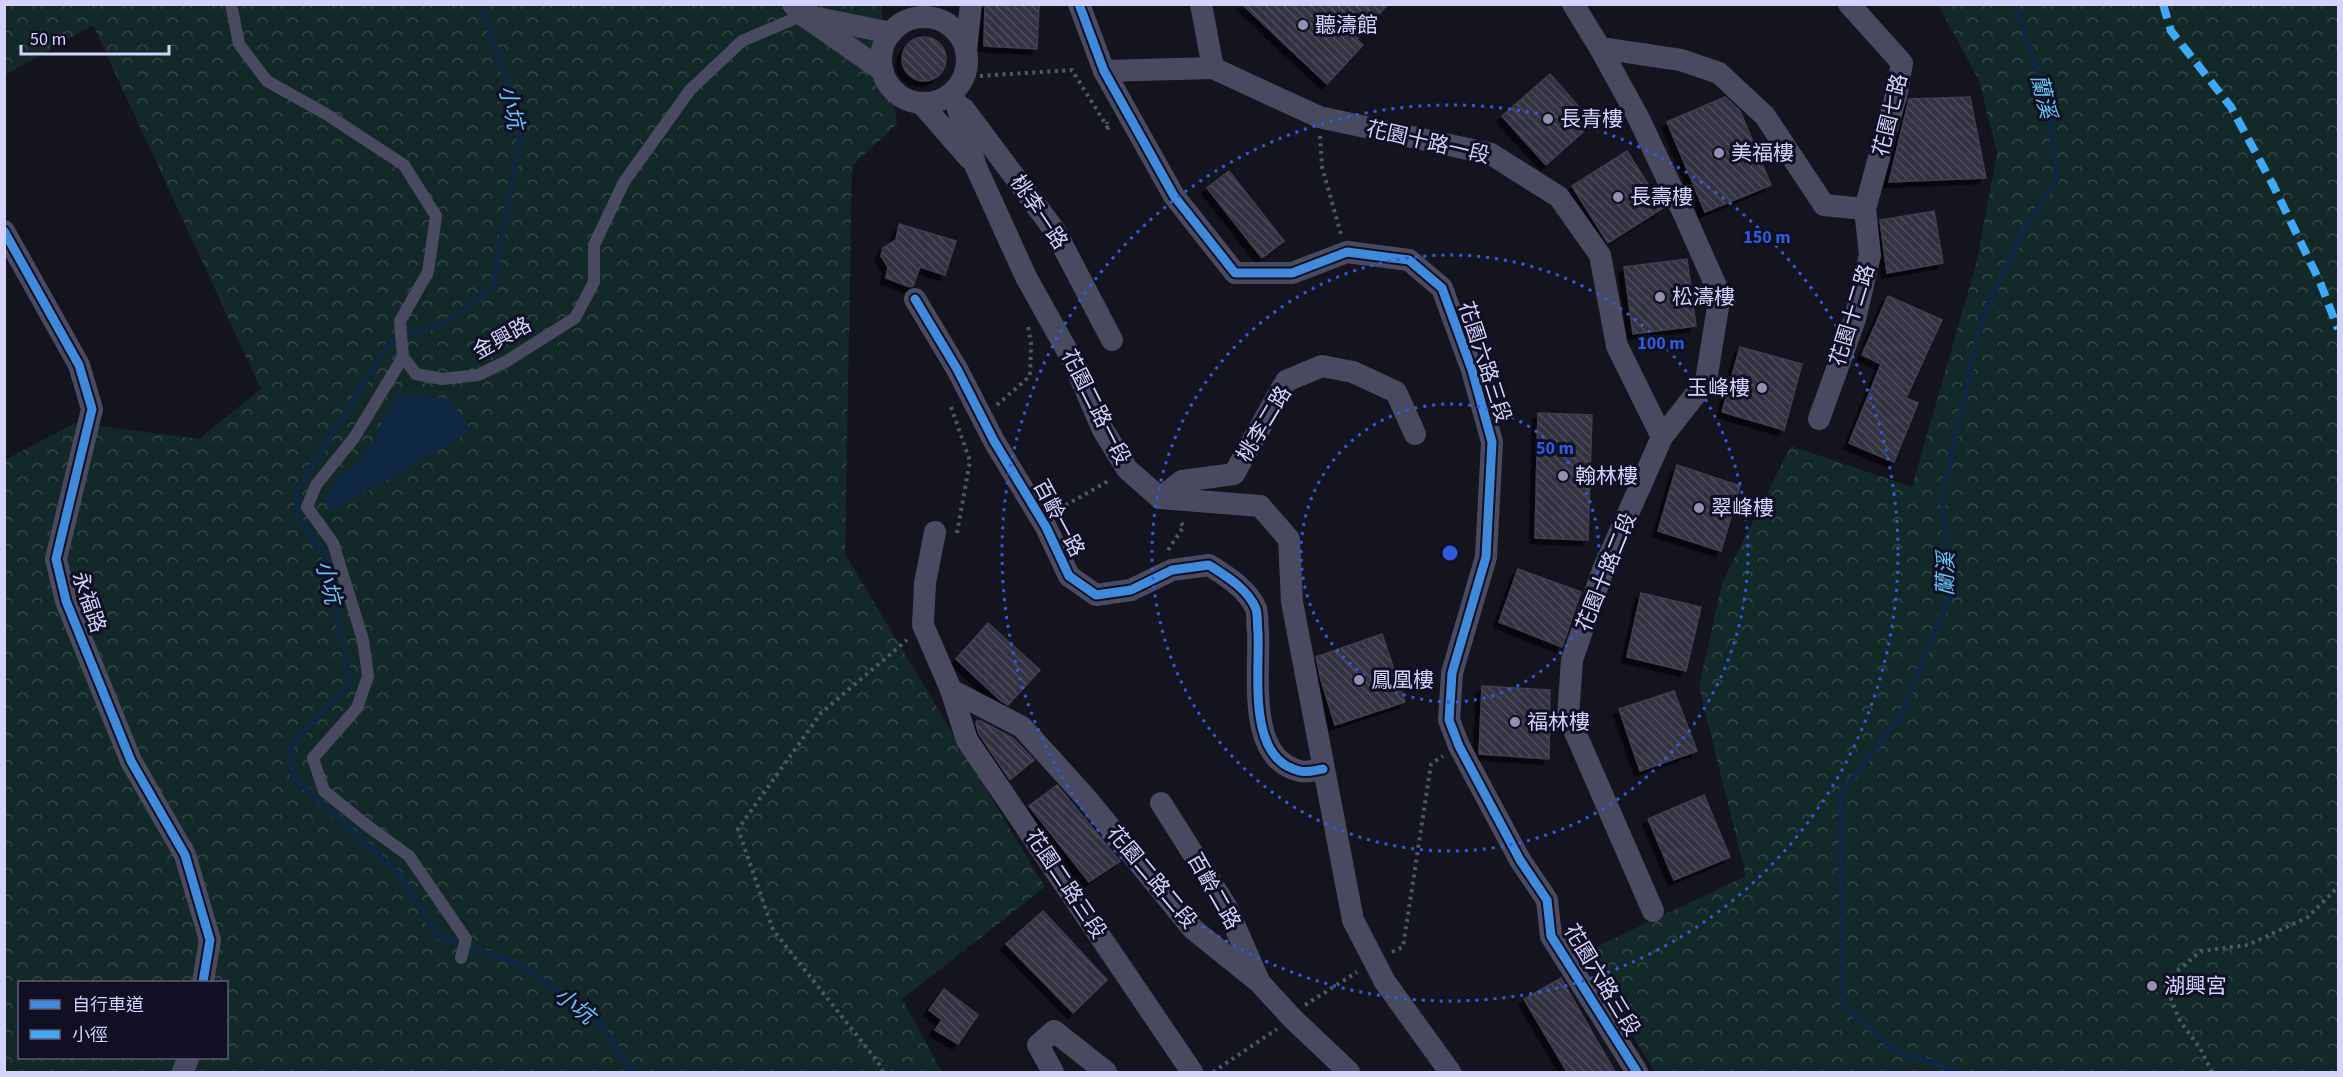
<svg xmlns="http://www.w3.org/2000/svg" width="2343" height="1077" font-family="'Source Sans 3','Noto Sans TC',sans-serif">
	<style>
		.forest { fill: url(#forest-crowns); fill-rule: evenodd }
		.water { fill: #102741 }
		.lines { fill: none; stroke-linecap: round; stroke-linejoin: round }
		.stream { stroke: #102741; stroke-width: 6 }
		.building { fill: url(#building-back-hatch); stroke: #403e51; stroke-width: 1.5; filter: url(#shadow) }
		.path { stroke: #4a5a65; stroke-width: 4; stroke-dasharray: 3 4.5; stroke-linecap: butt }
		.lane { stroke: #494a5f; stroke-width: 12 }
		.street { stroke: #494a5f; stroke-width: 22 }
		.quiet { stroke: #3fa9f5; stroke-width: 8; stroke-dasharray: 15 8; stroke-linecap: butt }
		.cycleway-casing { stroke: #110f23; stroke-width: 13 }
		.cycleway { stroke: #408adc; stroke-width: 9 }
		.ring { fill: none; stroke: #2f5bdc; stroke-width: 3; stroke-dasharray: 3 6 }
		.poi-dot { fill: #9190af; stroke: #110f23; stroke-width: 2 }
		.labels { text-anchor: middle; stroke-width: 6; stroke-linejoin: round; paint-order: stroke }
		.poi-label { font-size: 21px; fill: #d4d3fd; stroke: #110f23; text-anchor: start }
		.street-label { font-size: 21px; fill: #d4d3fd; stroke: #110f23 }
		.water-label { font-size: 22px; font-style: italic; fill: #67c2f7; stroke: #110f23 }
		.centre { fill: #2f5bdc; stroke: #110f23; stroke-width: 3 }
		.ring-label { font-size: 18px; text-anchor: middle; font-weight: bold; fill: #2f5bdc; stroke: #110f23; stroke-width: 6; stroke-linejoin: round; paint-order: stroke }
	</style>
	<defs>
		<pattern id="forest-crowns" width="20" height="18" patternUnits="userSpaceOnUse" patternTransform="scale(1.5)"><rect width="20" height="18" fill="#132928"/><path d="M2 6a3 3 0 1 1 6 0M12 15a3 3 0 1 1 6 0" fill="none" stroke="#344748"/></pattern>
		<pattern id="building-back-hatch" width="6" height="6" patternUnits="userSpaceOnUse" patternTransform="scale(1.5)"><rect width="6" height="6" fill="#323140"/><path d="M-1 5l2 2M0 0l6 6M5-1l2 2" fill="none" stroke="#4f4e5c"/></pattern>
		<filter id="shadow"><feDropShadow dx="-5.5" dy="5.5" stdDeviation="0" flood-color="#0009"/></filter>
	</defs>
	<rect width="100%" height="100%" fill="#14141e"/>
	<g class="forest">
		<path d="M5,5H881L897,124L852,166L845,554L1045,887L902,999L942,1072H5V460L75,423L199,439L261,389L93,25L5,75ZM20,982H226V1058H20Z"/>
		<path d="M1938,5H2338V1072H1655L1583,953L1746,876L1699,687L1722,583L1791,446L1912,487L1977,261L1997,153L1979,80Z"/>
	</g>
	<path class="water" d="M397,393L450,399L471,431L330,513L324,499L337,479L354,466L371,444Z"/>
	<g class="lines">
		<g class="stream">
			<path d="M481,4L522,127L493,286L450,320L390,342L298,488L297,516L327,559L350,682L290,748L293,777L399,874L437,935L521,965L594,1016L633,1072"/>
			<path d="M1961,1072L1896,1051L1843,1005L1841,792L1900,718L1950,594L1942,496L1982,319L2024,229L2057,179L2049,106L2015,4"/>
		</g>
	</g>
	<g class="building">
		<path d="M985,4H1039L1037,49L984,46Z"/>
		<path d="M1242,4H1388L1357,39L1363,45L1327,84Z"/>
		<circle cx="924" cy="59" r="22"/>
		<path d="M1550,74L1593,123L1546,165L1502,116Z"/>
		<path d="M1725,97L1740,111L1771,185L1705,212L1667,122Z"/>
		<path d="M1970,97L1986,178L1889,182L1909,99Z"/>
		<path d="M1627,151L1663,208L1608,243L1572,186Z"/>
		<path d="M1229,171L1284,241L1262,258L1207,188Z"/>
		<path d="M1934,211L1943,263L1887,273L1880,220Z"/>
		<path d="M899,224L956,241L945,275L920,267L913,286L910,287L886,278L888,267L881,256L883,248L896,240Z"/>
		<path d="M1687,259L1696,326L1633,334L1624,267Z"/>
		<path d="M1888,296L1942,320L1906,398L1918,403L1894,462L1849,443L1881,364L1862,355Z"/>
		<path d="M1740,347L1802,364L1784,430L1722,412Z"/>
		<path d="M1538,413L1592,415L1588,540L1535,538Z"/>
		<path d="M1677,465L1740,486L1721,551L1658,531Z"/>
		<path d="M1518,569L1581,592L1562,647L1499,622Z"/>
		<path d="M1641,593L1701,607L1686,671L1627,657Z"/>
		<path d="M988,623L1040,670L1008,705L1001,701L956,659Z"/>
		<path d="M1382,634L1405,702L1335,725L1321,680L1316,657Z"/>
		<path d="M1482,686L1550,690L1549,759L1479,754Z"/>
		<path d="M1674,691L1697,751L1640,771L1619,709Z"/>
		<path d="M977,721H981L1013,738L1034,760L1010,780L979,734L976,724Z"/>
		<path d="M1057,785L1120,861L1089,882L1029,806Z"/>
		<path d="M1704,795L1730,857L1674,880L1648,819Z"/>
		<path d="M1043,911L1107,980L1073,1013L1006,944Z"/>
		<path d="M1561,978L1615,1072H1567L1524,999Z"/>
		<path d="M944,989L978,1015L958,1044L935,1030L942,1020L929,1010Z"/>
	</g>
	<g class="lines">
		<g class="path">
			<path d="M965,77L1072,70L1108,128L1107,122"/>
			<path d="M1320,136L1322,167L1341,234"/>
			<path d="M997,405L1030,376L1031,344L1028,326"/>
			<path d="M951,407L970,461L957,533"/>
			<path d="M1059,509L1110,480"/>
			<path d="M1168,550L1184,526L1178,520"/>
			<path d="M1392,952L1403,947L1431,764L1443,756"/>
			<path d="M1305,1005L1357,972"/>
			<path d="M883,1072L878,1062L773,930L738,829L821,713L907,640"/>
			<path d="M1213,1072L1277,1029"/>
			<path d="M2212,1072L2200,1048L2180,1021L2164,982L2201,951L2248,945L2308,917L2338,887"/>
		</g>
		<g class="lane">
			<path d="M231,4L239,44L267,81L326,114L404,165L436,216L428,272L400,321L403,357L416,374L442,379L478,375L507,361L575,318L594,282V245L624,182L690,90L742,41L803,15"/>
			<path d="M403,357L354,438L316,485L307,507L333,543L363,640L368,676L357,708L313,758L324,791L369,827L409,856L466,939L461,958"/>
		</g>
		<g class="street">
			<path d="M793,4L803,15L883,71"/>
			<path d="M1079,4L1104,71L1174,196L1235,273H1292L1347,252L1409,260L1442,288L1472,370L1492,442L1486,557L1452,673L1449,720L1459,746L1520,860L1547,900L1551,936L1637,1072"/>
			<path d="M1201,4L1213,68"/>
			<path d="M1573,4L1600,48L1681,60L1719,73L1765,116L1824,205L1865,209"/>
			<circle cx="924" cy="60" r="43"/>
			<path d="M813,17L891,33"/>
			<path d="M1600,48L1638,117L1684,214L1720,295L1706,381L1662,437L1603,570L1572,660L1568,716L1653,911"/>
			<path d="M966,50L971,4"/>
			<path d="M1104,71L1213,68L1319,117L1491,154L1559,197L1600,255L1617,346L1662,437"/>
			<path d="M953,93L976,167L1026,277L1074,363L1103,430L1127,469L1160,498L1260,506L1289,539L1292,602L1353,920L1385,982L1450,1072"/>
			<path d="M921,103L969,158"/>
			<path d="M964,109L1055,231L1112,340"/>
			<path d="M4,231L79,365L92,409L56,559L66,601L131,761L185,855L210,940L203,982"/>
			<path d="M915,299L957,369L994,441L1046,527L1069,576L1096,595L1131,590L1172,570L1209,565C1226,576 1248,589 1256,609C1258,615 1257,625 1258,632C1260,674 1246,759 1300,771C1307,773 1316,770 1323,769"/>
			<path d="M1819,419L1855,319L1870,255L1865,209L1897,92L1902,63L1849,4"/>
			<path d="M1160,498L1182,481L1234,474L1286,381L1322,366L1353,372L1396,392L1415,434"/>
			<path d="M935,532L925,583L923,625L951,690L967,740L1192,1072"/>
			<path d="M951,690L1022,727L1087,799L1193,929L1260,983L1292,1018L1349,1072"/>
			<path d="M1161,803L1226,906L1258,979"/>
			<path d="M183,1072L188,1058"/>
			<path d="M1053,1072L1038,1045L1054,1031L1106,1072"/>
		</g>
		<path class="quiet" d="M2163,4L2171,31L2231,107L2273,185L2320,282L2338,329"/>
		<g class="cycleway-casing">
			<g id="cycleway">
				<path d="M1079,4L1104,71L1174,196L1235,273H1292L1347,252L1409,260L1442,288L1472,370L1492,442L1486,557L1452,673L1449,720L1459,746L1520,860L1547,900L1551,936L1637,1072"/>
				<path d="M4,231L79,365L92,409L56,559L66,601L131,761L185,855L210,940L203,982"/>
				<path d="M915,299L957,369L994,441L1046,527L1069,576L1096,595L1131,590L1172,570L1209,565C1226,576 1248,589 1256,609C1258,615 1257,625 1258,632C1260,674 1246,759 1300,771C1307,773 1316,770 1323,769"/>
			</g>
		</g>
		<use href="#cycleway" class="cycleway"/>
	</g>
	<g class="ring">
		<circle cx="1450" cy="553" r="149"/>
		<circle cx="1450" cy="553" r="298"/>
		<circle cx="1450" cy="553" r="448"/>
	</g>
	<g class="poi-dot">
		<circle cx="1303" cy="25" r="6"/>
		<circle cx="1548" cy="119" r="6"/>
		<circle cx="1719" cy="153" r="6"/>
		<circle cx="1618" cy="197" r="6"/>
		<circle cx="1660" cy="297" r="6"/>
		<circle cx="1762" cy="388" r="6"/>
		<circle cx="1563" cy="476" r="6"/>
		<circle cx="1699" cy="508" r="6"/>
		<circle cx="1359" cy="680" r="6"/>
		<circle cx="1515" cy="722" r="6"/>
		<circle cx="2152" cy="986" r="6"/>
	</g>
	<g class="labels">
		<g class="poi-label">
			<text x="1315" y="32">聽濤館</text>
			<text x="1560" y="126">長青樓</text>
			<text x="1731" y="160">美福樓</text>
			<text x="1630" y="204">長壽樓</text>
			<text x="1672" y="304">松濤樓</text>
			<text x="1750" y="395" text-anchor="end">玉峰樓</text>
			<text x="1575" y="483">翰林樓</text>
			<text x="1711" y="515">翠峰樓</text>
			<text x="1371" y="687">鳳凰樓</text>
			<text x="1527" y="729">福林樓</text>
			<text x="2164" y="993">湖興宮</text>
		</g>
		<g class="street-label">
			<text transform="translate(1890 115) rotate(-76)" y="7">花園七路</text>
			<text transform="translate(1428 142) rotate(13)" y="7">花園十路一段</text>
			<text transform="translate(1039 212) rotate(56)" y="7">桃李一路</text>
			<text transform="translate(1852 315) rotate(-73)" y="7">花園十二路</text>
			<text transform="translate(502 338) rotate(-29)" y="7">金興路</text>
			<text transform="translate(1485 362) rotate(72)" y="7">花園六路三段</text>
			<text transform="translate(1096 407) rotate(63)" y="7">花園二路一段</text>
			<text transform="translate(1264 424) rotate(-59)" y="7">桃李二路</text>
			<text transform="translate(1059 518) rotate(62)" y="7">百齡一路</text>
			<text transform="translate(1606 572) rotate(-68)" y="7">花園十路二段</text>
			<text transform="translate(89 602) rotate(71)" y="7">永福路</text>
			<text transform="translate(1152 877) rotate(50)" y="7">花園二路二段</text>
			<text transform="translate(1066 884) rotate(56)" y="7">花園二路三段</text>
			<text transform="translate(1214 891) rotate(60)" y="7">百齡二路</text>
			<text transform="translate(1602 980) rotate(59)" y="7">花園六路三段</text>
		</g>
		<g class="water-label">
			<text transform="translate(2044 96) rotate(76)" y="8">蘭溪</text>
			<text transform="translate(512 107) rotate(77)" y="8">小坑</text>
			<text transform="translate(1945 574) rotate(-89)" y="8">蘭溪</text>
			<text transform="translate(329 582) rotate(76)" y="8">小坑</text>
			<text transform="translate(575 1005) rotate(38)" y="8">小坑</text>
		</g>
	</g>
	<circle cx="1450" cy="553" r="9" class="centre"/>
	<g class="ring-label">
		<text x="1767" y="243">150 m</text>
		<text x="1661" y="349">100 m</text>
		<text x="1555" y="454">50 m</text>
	</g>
	<rect width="2343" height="1077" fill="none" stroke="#d4d3fd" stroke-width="12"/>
	<rect x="18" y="981" width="210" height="78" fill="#110f23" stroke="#5f5d7a" stroke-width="1.5"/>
	<rect x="30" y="1000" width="30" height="9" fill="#408adc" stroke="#5f5d7a" stroke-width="1.5"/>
	<text x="72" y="1011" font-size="18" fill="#d4d3fd">自行車道</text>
	<rect x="30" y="1030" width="30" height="9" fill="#3fa9f5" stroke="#5f5d7a" stroke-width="1.5"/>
	<text x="72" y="1041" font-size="18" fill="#d4d3fd">小徑</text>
	<path d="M21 45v9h148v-9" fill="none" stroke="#d4d3fd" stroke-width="3"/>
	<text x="30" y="45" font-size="18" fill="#d4d3fd" stroke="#110f23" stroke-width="4.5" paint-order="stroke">50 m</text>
</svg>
